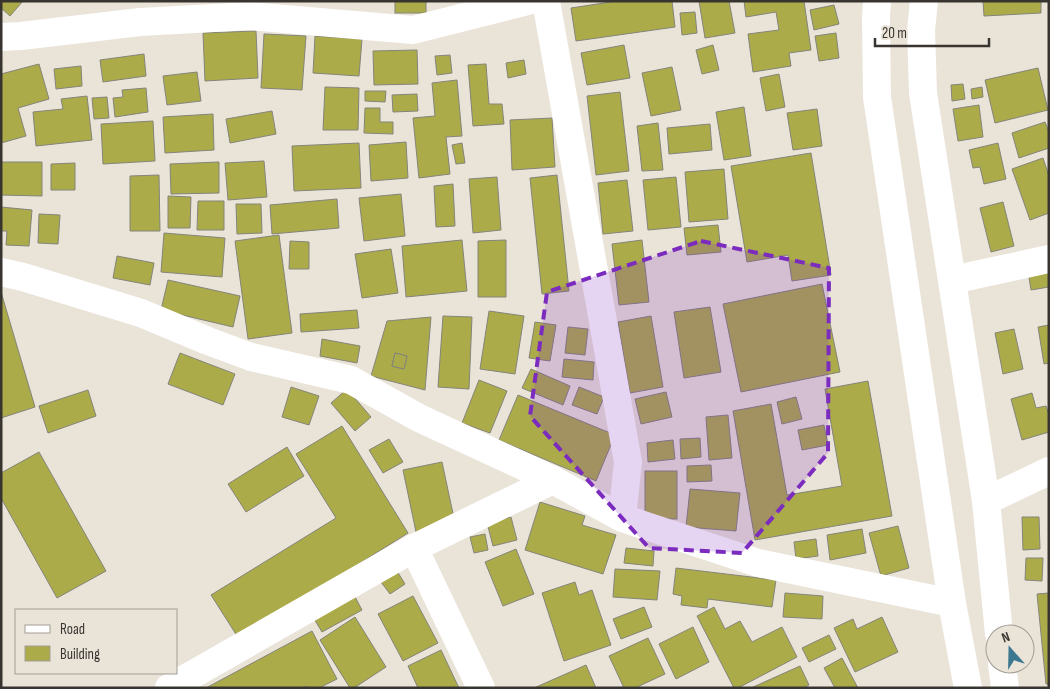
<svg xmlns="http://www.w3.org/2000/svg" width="1050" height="689" font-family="'Sofia Sans Condensed',sans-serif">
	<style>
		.building { fill: #acab4a; stroke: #848479; fill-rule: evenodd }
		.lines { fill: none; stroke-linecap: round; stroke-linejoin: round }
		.street { stroke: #fff; stroke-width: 28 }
		.secondary { stroke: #fff; stroke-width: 28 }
		.marked { fill: #7b2cbf; fill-opacity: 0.2; stroke: #7b2cbf; stroke-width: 4; stroke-dasharray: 10 6; stroke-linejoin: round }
	</style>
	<rect width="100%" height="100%" fill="#eae3d8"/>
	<g class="building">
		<path d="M1,1H23L10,16L1,8Z"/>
		<rect x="395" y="1" width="31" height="12"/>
		<path d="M617,1H672L675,27L576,41L571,8Z"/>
		<path d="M699,1H729L735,33L705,38Z"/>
		<path d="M744,1H804L811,50L789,53L791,66L753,72L748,34L779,30L776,12L746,17Z"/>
		<path d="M983,1H1041V13L984,16Z"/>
		<path d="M834,5L839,24L814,30L810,10Z"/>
		<path d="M695,12L697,33L682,35L680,13Z"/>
		<path d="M256,31L258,78L205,81L203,33Z"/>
		<path d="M836,33L839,58L819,61L815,36Z"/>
		<path d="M264,34L306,36L302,90L261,88Z"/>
		<path d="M315,36L362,39L359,76L313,73Z"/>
		<path d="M624,45L630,78L587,85L581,53Z"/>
		<path d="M713,45L719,70L702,74L696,50Z"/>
		<path d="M417,50L418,84L374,85L373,51Z"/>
		<path d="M144,54L146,76L103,82L100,60Z"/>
		<path d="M450,55L452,73L437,75L435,56Z"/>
		<path d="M524,60L526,74L508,78L506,63Z"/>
		<path d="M39,64L49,99L18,108L26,136L1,143V74Z"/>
		<path d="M486,64L489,104H502L504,124L473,126L468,65Z"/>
		<path d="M81,66L82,86L56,89L54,69Z"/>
		<path d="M672,67L681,110L651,116L642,73Z"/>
		<path d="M1038,68L1048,110L995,123L985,80Z"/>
		<path d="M197,72L201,101L167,105L163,76Z"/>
		<path d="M779,74L785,107L766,111L760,78Z"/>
		<path d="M457,80L462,136L446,137L450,174L419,178L413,118L435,116L432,83Z"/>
		<path d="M963,84L965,99L952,101L951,85Z"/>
		<path d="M325,87L359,88L358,130H323Z"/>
		<path d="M982,87L983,97L972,99L971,89Z"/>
		<path d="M146,88L148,112L115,117L113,98L123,97L122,90Z"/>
		<path d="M365,91H386L385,102L365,101Z"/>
		<path d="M620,92L629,171L596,175L587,96Z"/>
		<path d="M417,94L418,111L393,112L392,95Z"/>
		<path d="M87,96L92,140L36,146L33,112L63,109L61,99Z"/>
		<path d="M107,97L109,118L94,119L92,98Z"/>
		<path d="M979,105L983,137L958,141L953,109Z"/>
		<path d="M744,107L751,156L724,160L716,112Z"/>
		<path d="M365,108H380V122H393V134L364,133Z"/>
		<path d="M817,109L822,146L793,150L787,113Z"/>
		<path d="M272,111L276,134L230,143L226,119Z"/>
		<path d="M213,114L214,150L165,153L163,117Z"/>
		<path d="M552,118L555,167L512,170L510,120Z"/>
		<path d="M153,121L155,161L103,164L101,124Z"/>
		<path d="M1045,122L1049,132V148L1019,158L1012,133Z"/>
		<path d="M658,123L663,170L642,171L637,126Z"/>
		<path d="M710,124L712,150L669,154L667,128Z"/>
		<path d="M406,142L408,178L371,181L369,145Z"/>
		<path d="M359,143L361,188L294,191L292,146Z"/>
		<path d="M462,143L465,163L456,164L452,145Z"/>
		<path d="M998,143L1006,179L984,184L980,167L973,168L969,150Z"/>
		<path d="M811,153L831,275L792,281L788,255L747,262L731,166Z"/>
		<path d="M1043,158L1049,176V213L1030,220L1012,169Z"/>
		<path d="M264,161L267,197L228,200L225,163Z"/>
		<path d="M1,162H42V196L1,195Z"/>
		<path d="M219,162V193L171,194L170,164Z"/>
		<path d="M75,163V190H51V164Z"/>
		<path d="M724,169L728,219L689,222L685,172Z"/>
		<path d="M159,175L160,231H130V176Z"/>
		<path d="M557,175L569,291L542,294L530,178Z"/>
		<path d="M497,177L501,230L473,233L469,179Z"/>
		<path d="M676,177L681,227L648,230L643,180Z"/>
		<path d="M627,180L633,231L603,234L598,183Z"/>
		<path d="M453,184L455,226L436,227L434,186Z"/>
		<path d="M401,194L405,236L364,241L359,198Z"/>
		<path d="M168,196L191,197L190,228H168Z"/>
		<path d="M337,199L339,228L272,234L270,205Z"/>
		<path d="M198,201H224V230H197Z"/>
		<path d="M1003,202L1014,246L991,252L980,208Z"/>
		<path d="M236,204H261L262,233L237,234Z"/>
		<path d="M1,207L32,210L29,246L6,245L7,231H1Z"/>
		<path d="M39,214L60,215L58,244L38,243Z"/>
		<path d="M718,225L721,252L687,255L684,228Z"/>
		<path d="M164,233L225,238L222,277L161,272Z"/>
		<path d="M279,235L292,333L248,339L235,241Z"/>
		<path d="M462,240L467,291L406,297L402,246Z"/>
		<path d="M506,240V297H478V241Z"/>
		<path d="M642,240L649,302L619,305L612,244Z"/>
		<path d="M290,241L309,242V269H289Z"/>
		<path d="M391,249L398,293L362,298L355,254Z"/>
		<path d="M117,256L154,263L150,285L113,278Z"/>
		<path d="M1049,267V287L1031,290L1028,271Z"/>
		<path d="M168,280L240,296L233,327L161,310Z"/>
		<path d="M822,284L840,372L741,392L723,304Z"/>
		<path d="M1,292L35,407L1,418Z"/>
		<path d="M710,307L721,372L684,378L674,312Z"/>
		<path d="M357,310L359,328L301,332L300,314Z"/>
		<path d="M489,311L524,316L515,374L480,369Z"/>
		<path d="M443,316L472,317L469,389L438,387Z"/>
		<path d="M651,316L663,387L630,393L618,322Z"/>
		<path d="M431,317L425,390L371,376L387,321ZM395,353L407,356L404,369L392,366Z"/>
		<path d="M535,322L556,325L550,361L529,358Z"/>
		<path d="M1049,325V363L1044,364L1038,327Z"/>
		<path d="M568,327L588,329L585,355L565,353Z"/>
		<path d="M1014,329L1023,369L1003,374L995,333Z"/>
		<path d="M322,339L360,346L357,363L320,356Z"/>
		<path d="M180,353L235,374L223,405L168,384Z"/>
		<path d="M395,353L407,356L404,369L392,366Z"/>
		<path d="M564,359L594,362L593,380L562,377Z"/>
		<path d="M531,369L570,386L563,405L522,388Z"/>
		<path d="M479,380L507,391L490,433L462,423Z"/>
		<path d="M868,381L892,516L755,540L733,411L771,404L787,495L842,486L825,389Z"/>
		<path d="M291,387L319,396L309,425L282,417Z"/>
		<path d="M579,387L604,397L597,414L572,405Z"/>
		<path d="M347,389L371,417L355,431L331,403Z"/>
		<path d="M88,390L96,416L48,433L39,406Z"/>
		<path d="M666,392L672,417L641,424L635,399Z"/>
		<path d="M1032,393L1036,408L1046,406L1049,415V432L1022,440L1011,399Z"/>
		<path d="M518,395L615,435L596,481L499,440Z"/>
		<path d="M796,397L802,419L782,424L777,402Z"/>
		<path d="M728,415L732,458L709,460L706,417Z"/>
		<path d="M824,425L828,445L802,450L798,430Z"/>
		<path d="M342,426L408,533L239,639L211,595L336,518L296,454Z"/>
		<path d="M700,438L701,457L681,459L680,439Z"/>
		<path d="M389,439L403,462L383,473L369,450Z"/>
		<path d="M673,440L675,459L648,462L647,443Z"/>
		<path d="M287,447L304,476L246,512L228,484Z"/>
		<path d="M39,452L106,571L57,598L1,498V473Z"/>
		<path d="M442,462L455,523L416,532L403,470Z"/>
		<path d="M711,465L712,481L687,482V466Z"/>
		<rect x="645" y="471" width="32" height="48"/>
		<path d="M690,489L740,493L736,531L686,527Z"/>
		<path d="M540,502L585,516L582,525L616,535L603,574L525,550Z"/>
		<path d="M511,517L517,540L493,546L487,523Z"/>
		<path d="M1022,517H1039L1040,549L1023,550Z"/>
		<path d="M898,526L909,568L881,576L869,533Z"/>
		<path d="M862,529L866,553L830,560L827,535Z"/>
		<path d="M485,534L488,550L474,553L470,537Z"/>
		<path d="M816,539L818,556L796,559L794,542Z"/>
		<path d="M626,548L654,551L653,566L624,563Z"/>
		<path d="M516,549L534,594L503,606L485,562Z"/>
		<path d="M1026,558H1043L1042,581L1025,580Z"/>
		<path d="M676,568L776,580L772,607L708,599L707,608L681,605L682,596L673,594Z"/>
		<path d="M615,569L660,571L657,600L613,597Z"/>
		<path d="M397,571L405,584L390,594L381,582Z"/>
		<path d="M575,582L579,595L592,590L611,645L564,661L542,593Z"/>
		<path d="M785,593L823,596L822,619L783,617Z"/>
		<path d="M1049,593V684H1046L1037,594Z"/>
		<path d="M354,595L362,610L322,632L313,617Z"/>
		<path d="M413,596L438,643L403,661L378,614Z"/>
		<path d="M644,607L652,627L621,639L613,619Z"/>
		<path d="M714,607L725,629L740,621L752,642L782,627L797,657L738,688H734L697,616Z"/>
		<path d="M355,617L386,667L354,688H350L320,640Z"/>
		<path d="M882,617L898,652L855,672L834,628L853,619L857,629Z"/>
		<path d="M693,627L709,662L676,679L659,644Z"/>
		<path d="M312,631L337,679L319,688H308L307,686L303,688H206Z"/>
		<path d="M829,635L836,649L809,662L802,648Z"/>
		<path d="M648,638L665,674L635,688H624L609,656Z"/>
		<path d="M441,650L459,688H418L408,666Z"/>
		<path d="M842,658L858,688H835L824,668Z"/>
		<path d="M586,665L596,688H534Z"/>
		<path d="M800,666L809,685L803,688H751Z"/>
	</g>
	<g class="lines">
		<g class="street">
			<path d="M546,1L628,462L622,518"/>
			<path d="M1,37L21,36L140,22L250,16L413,30L528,1"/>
			<path d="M1,272L23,277L141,313L208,341L251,357L351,380L419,418L553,480L622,518L758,563L952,603"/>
			<path d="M952,280L1049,259"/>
			<path d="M986,501L1049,471"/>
			<path d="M414,548L481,688"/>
			<path d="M169,688L414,548L553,480"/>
		</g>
		<g class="secondary">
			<path d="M877,1L876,17L877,97L952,603L968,688"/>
			<path d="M924,1L921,30L923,93L986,501L999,634"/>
			<path d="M1002,664L1005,688"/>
		</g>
	</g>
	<path class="marked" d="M701,241L829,268L828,453L742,553L649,548L530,416L547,292Z"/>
	<rect width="1050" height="689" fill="none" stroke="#383531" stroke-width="5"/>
	<rect x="15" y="609" width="162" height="65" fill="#eae3d8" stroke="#a39d95"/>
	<rect x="25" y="625" width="25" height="8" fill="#ffffff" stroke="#a39d95"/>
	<text x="60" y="634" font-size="15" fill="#383531">Road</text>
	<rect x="25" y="646" width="25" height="15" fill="#acab4a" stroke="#a39d95"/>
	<text x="60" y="659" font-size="15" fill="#383531">Building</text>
	<g transform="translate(1010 649) rotate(340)"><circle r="24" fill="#eae3d8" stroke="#a39d95"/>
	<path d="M0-4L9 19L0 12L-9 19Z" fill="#3c7990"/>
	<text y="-8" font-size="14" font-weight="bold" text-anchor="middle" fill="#383531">N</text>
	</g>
	<path d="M875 38v8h114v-8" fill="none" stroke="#383531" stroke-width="2.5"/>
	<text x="882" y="38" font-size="15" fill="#383531" stroke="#eae3d8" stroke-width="4" paint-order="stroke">20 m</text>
</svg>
